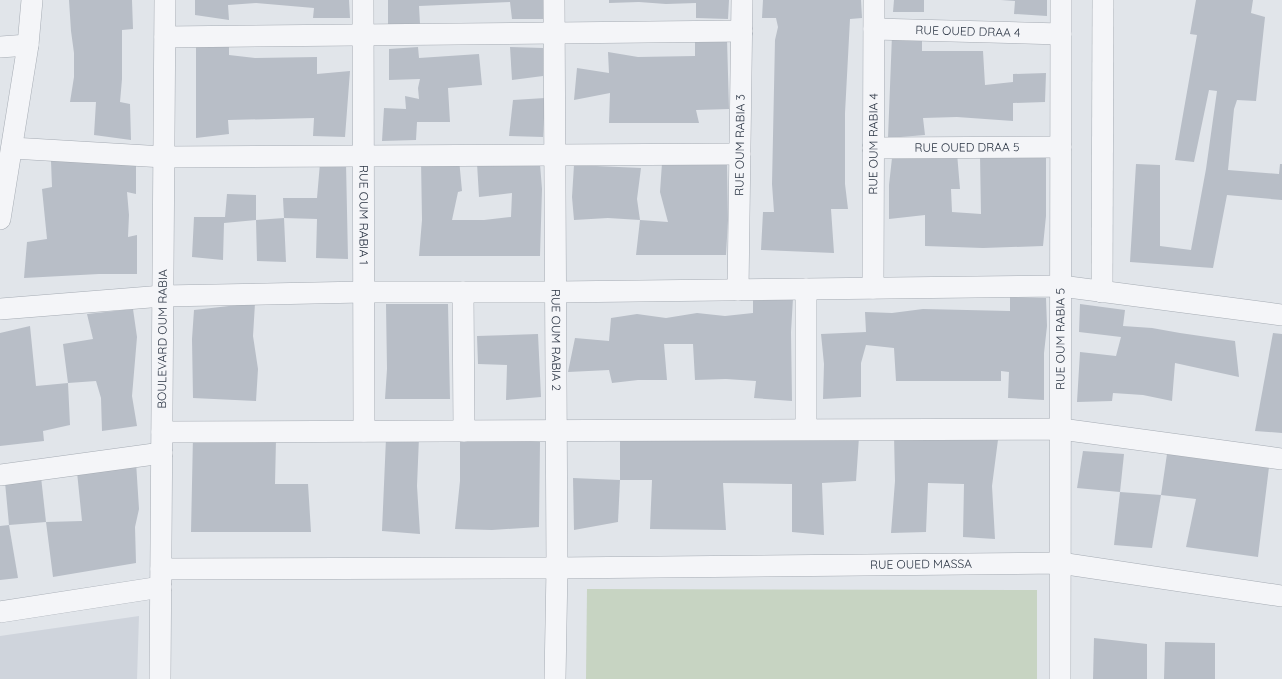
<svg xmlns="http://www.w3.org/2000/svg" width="1282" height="679" font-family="Quicksand,sans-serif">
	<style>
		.built { fill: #cfd4dc }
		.green { fill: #c7d4c2 }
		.building { fill: #b8bec7 }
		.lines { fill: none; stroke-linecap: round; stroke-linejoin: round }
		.minor-casing { stroke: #a6acb4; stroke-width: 22 }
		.minor { stroke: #f4f5f8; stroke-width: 21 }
		.labels { text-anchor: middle; stroke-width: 3; stroke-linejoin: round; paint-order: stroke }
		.street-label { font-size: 12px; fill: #293342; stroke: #f0f3f7 }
	</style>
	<rect width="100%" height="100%" fill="#e1e5ea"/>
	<path class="built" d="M139,616L137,679H0V636Z"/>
	<path class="green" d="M587,589L1037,590V679H586Z"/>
	<g class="building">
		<path d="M69,0H132L133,29L122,30V79L120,102L130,104L131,140L94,135L96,102H70L74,77V53L71,31Z"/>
		<path d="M195,0H349L350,18H313L314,8L256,3L228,5L229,20L195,15Z"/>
		<path d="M388,0H544L545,19H512L510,2L419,6L420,24H388Z"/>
		<path d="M609,0H729L728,19L696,18V3L666,4L639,2L609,3Z"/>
		<path d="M763,0H861L862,18L850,19L845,113V184L848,209H831L834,253L761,250L763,212H774L772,184L775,40L778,27L776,18H762Z"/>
		<path d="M894,0H924V12H893Z"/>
		<path d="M1001,0H1047V16L1014,14L1015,1Z"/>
		<path d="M1196,0H1253L1251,13L1265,17L1256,101L1237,100L1234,109L1228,170L1279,174L1280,164H1282V200L1227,195L1213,268L1130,262L1136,164L1160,165V246L1191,250L1206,169L1217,91L1209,90L1194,162L1175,160L1197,35L1190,34Z"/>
		<path d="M922,33V51H983L985,85L1013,82V74L1046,73L1045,102L1013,103V121L957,117L923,118L925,135L888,138L892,35Z"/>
		<path d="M695,39H727L729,109L696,110L699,123H609L610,93L574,100L577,68L609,73L608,52L638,57L695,56Z"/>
		<path d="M196,43L229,44V55L255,58L317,57V74L350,71L345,137L313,136L314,118L228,120L229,134L196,138Z"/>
		<path d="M418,47L419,58L479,54L482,85L448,88L450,122H417L416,140L382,141L384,108L406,109L405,96L419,99L418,88L420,79L389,80V49Z"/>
		<path d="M510,47L543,48V76L512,80Z"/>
		<path d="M545,98L543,137L509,136L513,100Z"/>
		<path d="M957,153L960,189H951L952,212L981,214L980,155L1046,157V216L1043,246L983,248L925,246V215L889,219V185L892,158Z"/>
		<path d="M459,159L462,191L458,192L452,220H484L511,217L512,193L479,197L477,163L540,164L542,189L540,256H419L422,220L421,160Z"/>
		<path d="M96,160L136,164V194L127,192L129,215L128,237L137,235V274H99L24,278L27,242L47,239L42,189L52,187L51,161Z"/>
		<path d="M727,162L728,220L726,255H636L640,220L668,222L660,192L662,163Z"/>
		<path d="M320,163H346L348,259L316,258L317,219L284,218L283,198H317Z"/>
		<path d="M574,165L641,168L637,199L640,220L608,218L574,220L572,197Z"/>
		<path d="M227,194L256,195V220L284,218L286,262L257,261L256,220L224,223L223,260L192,257L194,217H225Z"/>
		<path d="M1010,297L1046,298L1047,326L1044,353V400L1008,398L1009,372L1001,371V381H896L894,348L866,345L861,363V397L823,399L824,364L821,334L866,332L865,312L892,313L923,309L1010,311Z"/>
		<path d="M793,298L791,332L792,401L754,398L756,381L726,379L695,380L693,344H664L667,380H638L612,383L609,370L568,372L575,338L609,341L611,318L637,314L666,318L697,313L725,316L753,313V299Z"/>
		<path d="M255,303L253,336L258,369L256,401L193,398L192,339L194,310Z"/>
		<path d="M386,304H448L450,399H385L387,369Z"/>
		<path d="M1080,304L1125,310L1123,326L1152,328L1180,333L1235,341L1239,377L1175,363L1172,401L1143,395L1113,393L1112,401L1077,402L1080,352L1116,356L1121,337L1079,332Z"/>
		<path d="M133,309L137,337L132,396L137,426L102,431L101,398L96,381L68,383L63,344L93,339L87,314Z"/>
		<path d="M30,326L36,386L68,383L70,425L43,431L44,441L0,446V333Z"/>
		<path d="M1273,333L1282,334V433L1255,431Z"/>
		<path d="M538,334L541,397L506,400L507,365L478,364L477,336Z"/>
		<path d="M999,432L992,486L995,539L963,537L964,484L928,483L926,532L891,533L895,481L894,435Z"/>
		<path d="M460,433L540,442L539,527L492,530L455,529L460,481Z"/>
		<path d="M193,436L276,439L275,484H308L311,532H191Z"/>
		<path d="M620,436L859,437L856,481L822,483L824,535L792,532V484L723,483L726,530L650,529L652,480H620Z"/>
		<path d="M419,437L417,486L420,534L382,531L386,438Z"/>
		<path d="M1083,451L1124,454L1120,492L1077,488Z"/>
		<path d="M1167,454L1203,457L1269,467L1258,557L1186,547L1196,499L1161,495Z"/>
		<path d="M136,462L139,509L135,527L136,563L53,577L46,522L82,521L77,472Z"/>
		<path d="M41,477L46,522L9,525L5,482Z"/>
		<path d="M573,478L620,480L618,522L574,530Z"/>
		<path d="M1120,492L1161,495L1152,548L1114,545Z"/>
		<path d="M9,525L18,578L0,580V526Z"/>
		<path d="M1094,638L1147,644V679H1093Z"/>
		<path d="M1165,642L1215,643V679H1164Z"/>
	</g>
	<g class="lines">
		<g class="minor-casing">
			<g id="minor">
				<path id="s1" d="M363,0L364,431"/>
				<path id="s2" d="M554,0L557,568L555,679"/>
				<path id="s3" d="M874,29L1061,34"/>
				<path d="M165,37L742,31"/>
				<path d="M0,47L28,45"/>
				<path d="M12,148L164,157L740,154"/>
				<path id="s4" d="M873,148L1061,147"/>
				<path d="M0,219L28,45L32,0"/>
				<path id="s5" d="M873,288L874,0"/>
				<path d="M806,289V428"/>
				<path id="s6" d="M738,290L742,0"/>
				<path d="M463,292L464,431"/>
				<path d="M1102,292L1103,0"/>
				<path d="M0,309L163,296L363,292H556L1061,286L1282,315"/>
				<path d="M162,432L1061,429L1282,459"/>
				<path d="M0,475L162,453"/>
				<path id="s7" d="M161,569L557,568L1060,563L1282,596"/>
				<path d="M0,612L161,587"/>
				<path id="s8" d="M160,679L165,0"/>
				<path id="s9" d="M1060,679L1061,0"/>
			</g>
		</g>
		<use href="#minor" class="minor"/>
	</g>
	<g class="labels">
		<g class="street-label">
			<text dy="4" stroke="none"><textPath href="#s3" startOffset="94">RUE OUED DRAA 4</textPath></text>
			<text dy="4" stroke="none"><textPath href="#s5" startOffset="144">RUE OUM RABIA 4</textPath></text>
			<text dy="4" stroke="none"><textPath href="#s6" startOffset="145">RUE OUM RABIA 3</textPath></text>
			<text dy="4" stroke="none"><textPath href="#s4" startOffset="94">RUE OUED DRAA 5</textPath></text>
			<text dy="4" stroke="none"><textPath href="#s1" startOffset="215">RUE OUM RABIA 1</textPath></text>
			<text dy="4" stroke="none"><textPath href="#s8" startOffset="340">BOULEVARD OUM RABIA</textPath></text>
			<text dy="4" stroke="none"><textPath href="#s2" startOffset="340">RUE OUM RABIA 2</textPath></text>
			<text dy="4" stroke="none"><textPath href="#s9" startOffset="340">RUE OUM RABIA 5</textPath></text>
			<text dy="4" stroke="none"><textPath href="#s7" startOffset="760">RUE OUED MASSA</textPath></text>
		</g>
	</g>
</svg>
